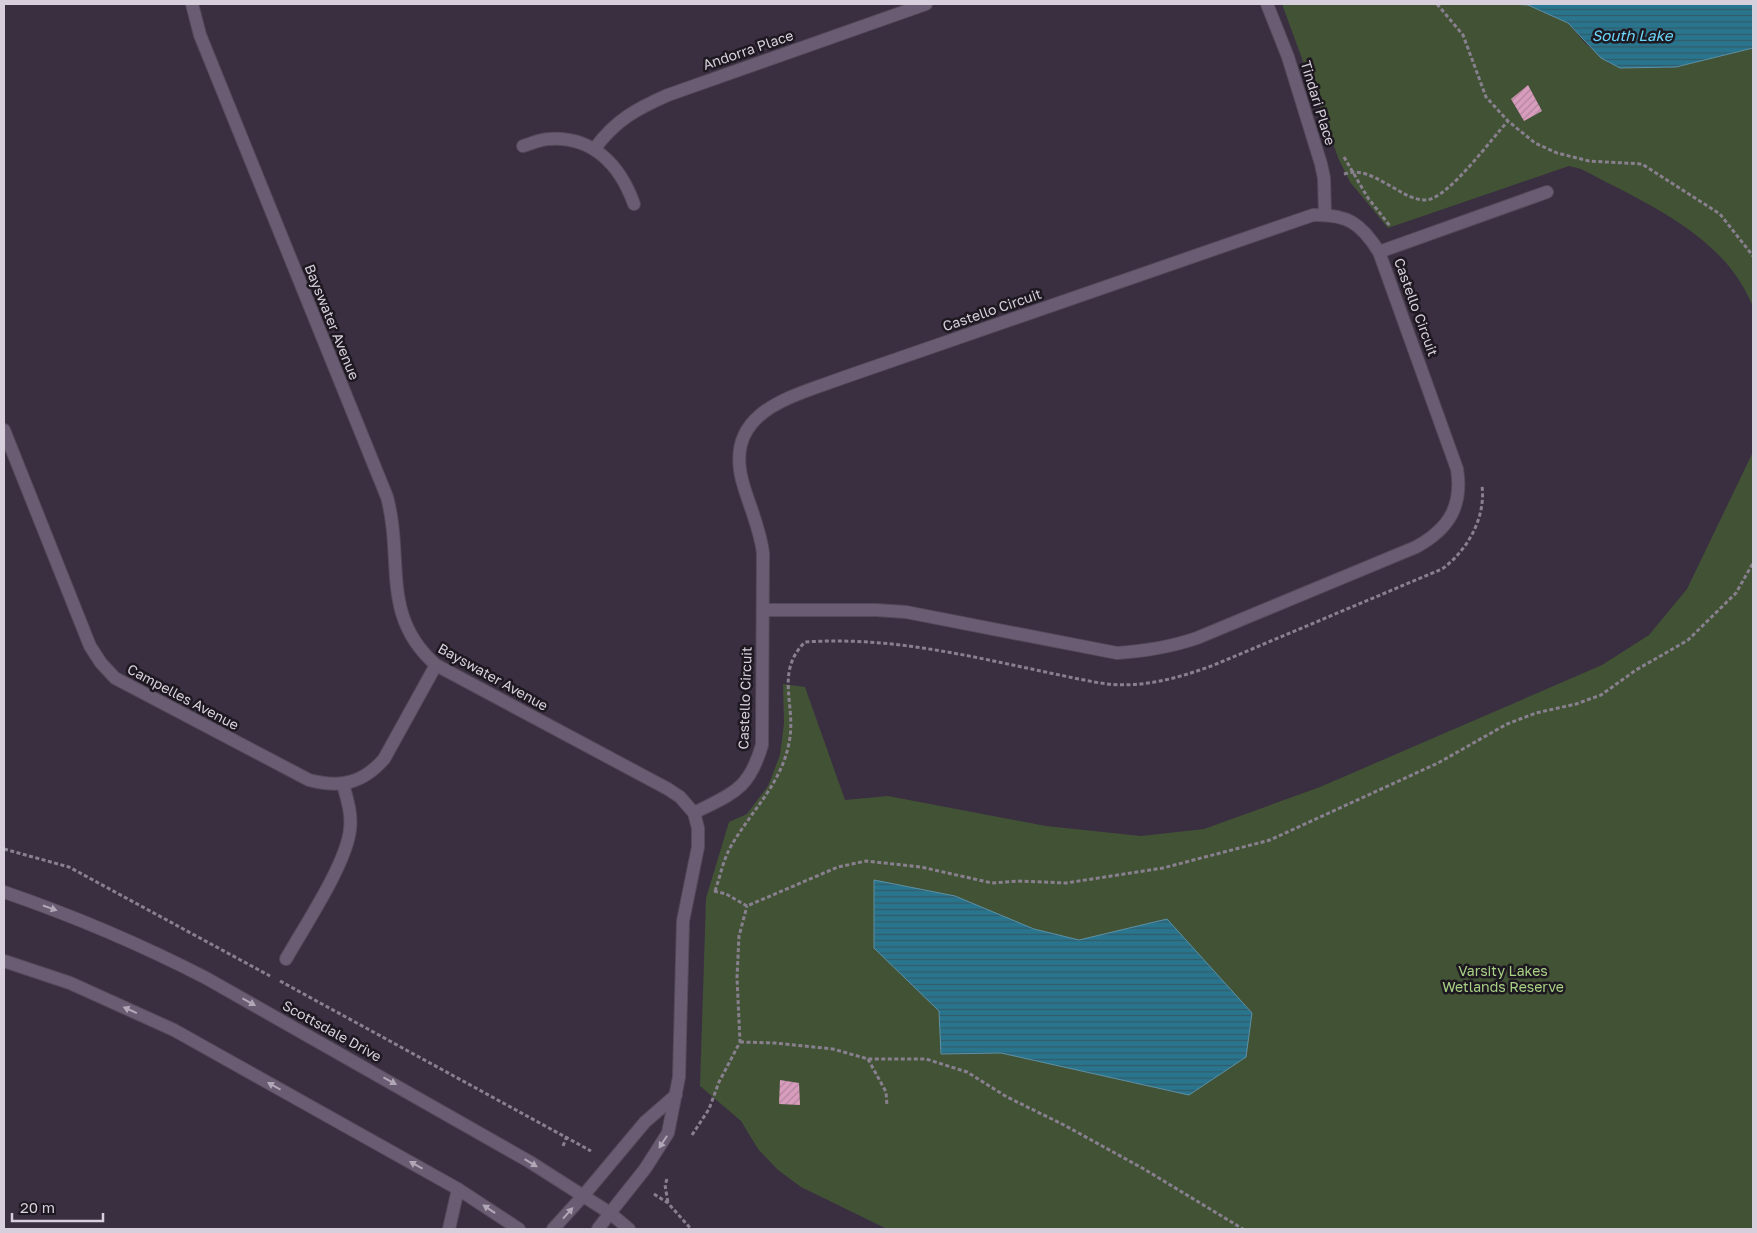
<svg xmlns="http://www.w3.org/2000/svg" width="1757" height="1233" font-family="'Golos Text',sans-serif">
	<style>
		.park { fill: #425235 }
		.water { fill: url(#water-rules); stroke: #5d90a5 }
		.building { fill: url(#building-hatch) }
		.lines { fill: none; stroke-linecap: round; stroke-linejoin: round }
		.lane-casing { stroke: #544a5a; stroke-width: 14 }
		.street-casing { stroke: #544a5a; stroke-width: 14 }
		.secondary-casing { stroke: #544a5a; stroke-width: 14 }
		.path { stroke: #89808f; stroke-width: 3; stroke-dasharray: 4 2.5; stroke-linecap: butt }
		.lane { stroke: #6a5d73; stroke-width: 12 }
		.street { stroke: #6a5d73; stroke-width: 12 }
		.secondary { stroke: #6a5d73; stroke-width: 12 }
		.oneway { fill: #b1a8b7 }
		.labels { text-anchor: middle; stroke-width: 5; stroke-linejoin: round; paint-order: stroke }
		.street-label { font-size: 14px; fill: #d7d0dc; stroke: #1e1821 }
		.park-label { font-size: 14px; fill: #a8d184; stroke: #1e1821 }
		.water-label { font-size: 15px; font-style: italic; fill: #6bd8fb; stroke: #1e1821 }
	</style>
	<defs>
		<pattern id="water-rules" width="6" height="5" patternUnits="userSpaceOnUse" patternTransform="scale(1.25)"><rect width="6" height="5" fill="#29758d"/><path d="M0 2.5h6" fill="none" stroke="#335c6b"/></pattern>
		<pattern id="building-hatch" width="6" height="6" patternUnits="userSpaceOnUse" patternTransform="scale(1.25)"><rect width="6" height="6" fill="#d89dbd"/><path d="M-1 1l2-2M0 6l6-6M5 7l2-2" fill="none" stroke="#b2859e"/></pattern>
	</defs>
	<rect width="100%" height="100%" fill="#3a2e41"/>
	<g class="park">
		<path d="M1282,4L1528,5L1568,23L1585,43L1610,64L1658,68L1676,67L1753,48V307C1725,235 1645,203 1581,169L1569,166L1388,228L1350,182L1339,160Z"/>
		<path d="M1753,452V1229H887L801,1187L778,1170L758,1149L741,1121L700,1086L706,898L729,822L747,814L768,786L780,755L784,723L783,684L805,687L845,800L888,796L1046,826L1141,836L1204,829L1320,787L1602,665L1649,635L1687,589Z"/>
	</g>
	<g class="water">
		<path d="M1510,4H1753V48L1676,67L1620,68L1601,58L1568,23L1528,5Z"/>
		<path d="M874,880L955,896L1034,929L1079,940L1167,919L1252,1013L1246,1057L1189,1095L1001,1053L941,1054L939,1011L874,948Z"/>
	</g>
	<g class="building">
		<path d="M1528,85L1542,111L1524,121L1511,99Z"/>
		<path d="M780,1080L799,1083L800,1105L779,1104Z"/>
	</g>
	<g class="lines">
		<g class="lane-casing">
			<g id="lane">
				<path d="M523,146C531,144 540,139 549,139C593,136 620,165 634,204"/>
				<path d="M1379,252L1547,192"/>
				<path d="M286,959C304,927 347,863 350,829C352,814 347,799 343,784"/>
			</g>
		</g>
		<g class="street-casing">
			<g id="street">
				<path d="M192,4L200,35L387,497C404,561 380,616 436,665L668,789L680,797L694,813L698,828V847L683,921L679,1077L668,1133L645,1169L610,1213"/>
				<path d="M1267,4L1288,57L1321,164L1324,178L1325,215"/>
				<path d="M595,148C616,120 636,109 668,95L926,4"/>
				<path d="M4,430L90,646L101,663L115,678L309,780C340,788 362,784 384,759L436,665"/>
				<path d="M694,813C733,793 749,790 762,745L763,553C760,529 751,510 744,487C720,411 791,397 845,377L1313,215C1347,214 1361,223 1379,252L1457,469C1463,506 1449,529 1416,547L1197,638C1171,647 1146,651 1117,653L906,612L876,610H763"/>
				<path d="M583,1196L645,1122L676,1095"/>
			</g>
		</g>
		<g class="secondary-casing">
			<g id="secondary">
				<path d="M4,892C74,916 140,944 206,978L530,1162L610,1213L629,1229"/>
				<path d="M4,961L70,983L174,1030L458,1189L519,1229"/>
				<path d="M449,1229L458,1189"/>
				<path d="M553,1229L583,1196"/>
				<path d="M598,1229L610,1213"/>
			</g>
		</g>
		<g class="path">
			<path d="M1437,4L1463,35L1486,97L1508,121L1535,143L1557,153L1589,161L1642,164L1720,214L1753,256"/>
			<path d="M1344,157L1368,198L1390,226"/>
			<path d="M1344,174C1361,169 1372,176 1387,184C1400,191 1411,200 1426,200C1448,199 1492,138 1508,121"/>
			<path d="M4,849L69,867L270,976"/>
			<path d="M714,891L726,894L747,906L838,867L866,861L921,867L992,883L1018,881L1066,883L1163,868L1270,840L1438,763L1507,724L1536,713L1576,704L1601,695L1636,670L1688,640L1736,593L1753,563"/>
			<path d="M715,891C720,877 723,861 730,848C750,812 781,785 789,743C797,705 774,673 805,642C906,635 1002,665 1100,683C1140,689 1176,679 1214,665L1442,569C1467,551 1486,518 1482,486"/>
			<path d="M280,981L591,1151"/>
			<path d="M740,1042L775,1043L833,1049L868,1059H926L967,1072L1007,1097L1064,1125L1144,1169L1243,1229"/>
			<path d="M868,1059L886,1092L887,1106"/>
			<path d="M692,1135L709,1109L719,1082L740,1042L737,978L739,936L747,906"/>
			<path d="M563,1146L567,1136"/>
			<path d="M667,1179L665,1185L668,1203"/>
			<path d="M654,1194L668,1203L691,1229"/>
		</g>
		<use href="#lane" class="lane"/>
		<use href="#street" class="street"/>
		<use href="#secondary" class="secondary"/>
	</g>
	<defs><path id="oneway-solid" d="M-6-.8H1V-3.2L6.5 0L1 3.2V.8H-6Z" transform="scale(1.25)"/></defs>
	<g class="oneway">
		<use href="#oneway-solid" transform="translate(50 908) rotate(19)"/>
		<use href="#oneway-solid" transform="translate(249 1002) rotate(29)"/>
		<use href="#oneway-solid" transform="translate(130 1010) rotate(-156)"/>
		<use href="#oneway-solid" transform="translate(390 1081) rotate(29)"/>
		<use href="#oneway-solid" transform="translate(274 1086) rotate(-151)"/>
		<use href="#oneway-solid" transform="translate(663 1142) rotate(123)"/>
		<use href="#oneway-solid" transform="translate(531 1163) rotate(31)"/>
		<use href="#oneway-solid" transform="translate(416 1165) rotate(-151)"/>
		<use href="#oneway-solid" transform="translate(489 1209) rotate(-146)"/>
		<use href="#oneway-solid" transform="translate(568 1213) rotate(-48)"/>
	</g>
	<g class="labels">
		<g class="street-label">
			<text transform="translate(748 50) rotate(-19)" y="5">Andorra Place</text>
			<text transform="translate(1318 103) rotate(73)" y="5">Tindari Place</text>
			<text transform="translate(1416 307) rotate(70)" y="5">Castello Circuit</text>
			<text transform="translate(992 310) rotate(-19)" y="5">Castello Circuit</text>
			<text transform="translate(332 322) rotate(68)" y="5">Bayswater Avenue</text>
			<text transform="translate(493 677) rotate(29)" y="5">Bayswater Avenue</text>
			<text transform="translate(183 697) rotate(28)" y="5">Campelles Avenue</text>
			<text transform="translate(745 698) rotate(-88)" y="5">Castello Circuit</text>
			<text transform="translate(332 1031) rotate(29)" y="5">Scottsdale Drive</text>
		</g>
		<g class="park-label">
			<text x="1503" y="976">Varsity Lakes<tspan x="1503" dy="16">Wetlands Reserve</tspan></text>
		</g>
		<g class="water-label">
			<text x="1632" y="41">South Lake</text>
		</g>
	</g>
	<rect width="1757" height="1233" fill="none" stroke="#d7d0dc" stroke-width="10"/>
	<path d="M12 1213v8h91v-8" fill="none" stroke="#d7d0dc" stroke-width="2.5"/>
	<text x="20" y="1213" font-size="15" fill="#d7d0dc" stroke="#1e1821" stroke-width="4" paint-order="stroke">20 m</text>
</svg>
